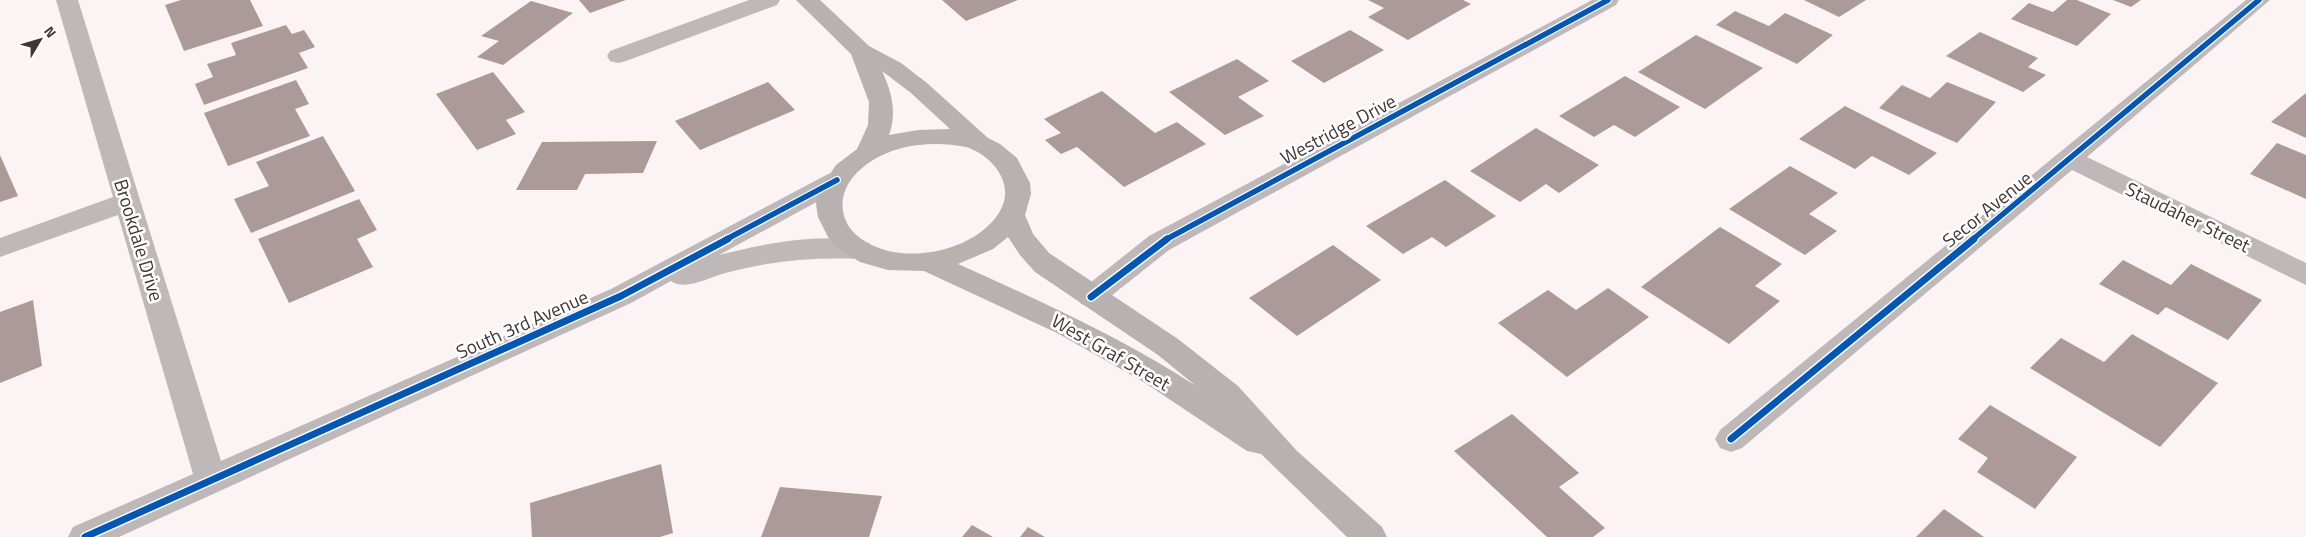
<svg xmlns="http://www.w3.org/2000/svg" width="2306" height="537" font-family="'Titillium Web',sans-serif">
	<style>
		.building { fill: #ac9a9a }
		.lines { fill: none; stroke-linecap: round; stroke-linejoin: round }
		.minor { fill: #beb8b8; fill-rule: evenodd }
		.major { fill: #b7b1b0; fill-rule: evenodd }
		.cycleway-far1-casing { stroke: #fff; stroke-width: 8 }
		.cycleway-casing { stroke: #fff; stroke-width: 10 }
		.cycleway-far1 { stroke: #0057b8; stroke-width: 5.5 }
		.cycleway { stroke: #0057b8; stroke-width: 7 }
		.labels { text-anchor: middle; stroke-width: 5; stroke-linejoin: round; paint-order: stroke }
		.street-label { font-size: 19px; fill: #423535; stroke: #fff }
	</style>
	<rect width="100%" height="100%" fill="#fcf4f4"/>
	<g class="building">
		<path d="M181,0H250L263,26L184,51L165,5Z"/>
		<path d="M579,0H626L590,13Z"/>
		<path d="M942,0H1018L966,21Z"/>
		<path d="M1368,0H1463L1471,4L1408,40L1368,17L1384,8Z"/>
		<path d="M1804,0H1866L1839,17Z"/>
		<path d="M2067,0H2077L2111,14L2077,46L2011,19L2029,3L2053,12Z"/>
		<path d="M2113,0H2141L2131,7Z"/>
		<path d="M531,1L573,13L503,65L477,57L499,41L481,36Z"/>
		<path d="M1735,11L1769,26L1785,13L1833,35L1797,64L1716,25Z"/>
		<path d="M286,25L292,34L304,30L315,47L299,53L308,68L204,105L195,84L213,77L207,64L236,55L231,43Z"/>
		<path d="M1350,30L1384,50L1324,83L1291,61Z"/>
		<path d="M1980,32L2038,58L2028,67L2046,75L2023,92L1946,56Z"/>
		<path d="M1696,35L1763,68L1705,109L1638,72Z"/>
		<path d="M1237,59L1269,81L1238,97L1264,116L1225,135L1169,92Z"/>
		<path d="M493,72L525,112L506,120L516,134L477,150L436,94Z"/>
		<path d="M1625,76L1680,107L1635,137L1614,125L1594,137L1559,116Z"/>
		<path d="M296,80L309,104L295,109L310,136L228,166L204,113Z"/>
		<path d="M768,82L795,110L700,150L675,121Z"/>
		<path d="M1947,82L1996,102L1957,143L1879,108L1902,85L1930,98Z"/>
		<path d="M1102,91L1155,133L1177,122L1206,144L1124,187L1077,147L1061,154L1045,140L1061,133L1044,119Z"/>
		<path d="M2306,93V138L2271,122Z"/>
		<path d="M1845,106L1937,153L1909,175L1872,156L1855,169L1799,139Z"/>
		<path d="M1536,128L1599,165L1559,193L1546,184L1520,202L1470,171Z"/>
		<path d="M323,136L355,191L251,233L234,199L269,186L256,162Z"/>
		<path d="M657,141L643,173L585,174L577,190H516L542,142Z"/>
		<path d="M2277,143L2306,155V199L2250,174Z"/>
		<path d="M0,155L18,196L0,202Z"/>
		<path d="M1790,166L1838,193L1809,214L1837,231L1805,255L1729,209Z"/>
		<path d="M1445,180L1496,216L1446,247L1432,237L1403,254L1366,226Z"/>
		<path d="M359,199L377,230L357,239L373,267L289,303L258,239Z"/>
		<path d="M1720,227L1782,264L1755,286L1780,301L1729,344L1641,287Z"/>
		<path d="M1333,245L1381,280L1297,336L1249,298Z"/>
		<path d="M2123,260L2171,285L2191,264L2262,300L2228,340L2166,307L2158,315L2099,284Z"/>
		<path d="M1608,288L1649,317L1567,377L1498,323L1548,290L1576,310Z"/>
		<path d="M33,300L42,366L0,383V312Z"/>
		<path d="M2132,334L2218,383L2160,447L2030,368L2061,338L2104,362Z"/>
		<path d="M1990,405L2077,457L2035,509L1977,472L1988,458L1958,439Z"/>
		<path d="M1512,414L1579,473L1559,487L1605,528L1593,537H1547L1454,451Z"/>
		<path d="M661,464L673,533L660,537H532L530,503Z"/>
		<path d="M780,487L882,496L869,537H761Z"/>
		<path d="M1944,509L1984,537H1916Z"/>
		<path d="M972,525L993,537H962Z"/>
		<path d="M1028,527L1045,537H1020Z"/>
	</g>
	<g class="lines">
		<g class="minor">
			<path d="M56,0H78L221,461L611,289L828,174L837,172L846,174L850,180L846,186L719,255C762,244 825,231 869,243L873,250L869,257L859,259C812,257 767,261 722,274C708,278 684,291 671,281L631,303L119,537H68L73,527L193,474L118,215L0,257V238L113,197Z"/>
			<path d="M749,0H780L777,5L626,61L618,63L610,61L607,56L610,51Z"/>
			<path d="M1592,0H1619L1616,5L1169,250L1101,304L1091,307L1081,304L1077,297L1081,290L1149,236Z"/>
			<path d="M2246,0H2270L2087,157L2306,263V285L2072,170L1742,448L1731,452L1720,448L1715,439L1720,430Z"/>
		</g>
		<path class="major" d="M796,0H820L869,46L901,63L927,83L988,138L1000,144L1017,158L1030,183L1031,194L1025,215L1033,234L1049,253L1178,339L1238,386L1297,451L1382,527L1387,537H1347L1261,454L1247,451L1142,381L1057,333L924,271L888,270L860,262L836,247L828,237L818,217L816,204L818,192L836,165L857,149L868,125L869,102L851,54ZM882,71L911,93L950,129L918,130L889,135C897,112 892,93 882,71ZM936,144C946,144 956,145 966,147C992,155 1016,184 1000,211C978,249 913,264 874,246C859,239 846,229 843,211C838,178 874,155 902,148C913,145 925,144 936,144ZM1008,237L1020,255L1035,272L1158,355L1196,386C1121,337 1040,301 958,264L993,249Z"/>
		<g class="cycleway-far1-casing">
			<g id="cycleway-far1">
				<path d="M725,240L837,180"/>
				<path d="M1165,240L1608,0"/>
				<path d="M1972,240L2259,0"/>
			</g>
		</g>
		<g class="cycleway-casing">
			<g id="cycleway">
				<path d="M1091,297L1167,239"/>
				<path d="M1731,439L1974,239"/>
				<path d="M85,537L621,296L728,239"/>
			</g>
		</g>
		<use href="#cycleway-far1" class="cycleway-far1"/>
		<use href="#cycleway" class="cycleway"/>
	</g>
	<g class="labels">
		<g class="street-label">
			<text transform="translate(1338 129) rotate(-28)" y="7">Westridge Drive</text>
			<text transform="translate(1987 209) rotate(-39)" y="7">Secor Avenue</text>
			<text transform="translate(2188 217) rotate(26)" y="7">Staudaher Street</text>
			<text transform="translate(139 240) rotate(73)" y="7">Brookdale Drive</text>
			<text transform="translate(522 324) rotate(-24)" y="7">South 3rd Avenue</text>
			<text transform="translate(1111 352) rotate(30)" y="7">West Graf Street</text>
		</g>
	</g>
	<g transform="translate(40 40) rotate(52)" stroke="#ffffff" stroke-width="4" paint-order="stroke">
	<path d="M0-4L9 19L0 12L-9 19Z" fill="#423535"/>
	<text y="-8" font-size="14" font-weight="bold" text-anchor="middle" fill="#423535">N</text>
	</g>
</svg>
